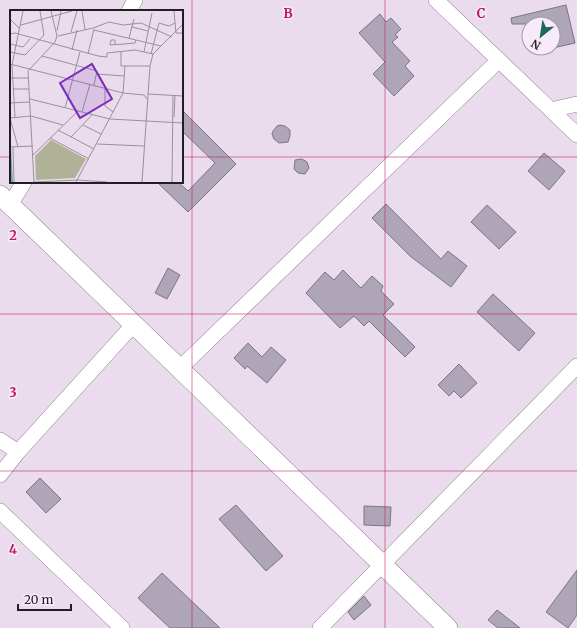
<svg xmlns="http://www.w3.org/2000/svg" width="577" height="628" font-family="Merriweather,serif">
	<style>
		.building { fill: #aea6b6; stroke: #7d7584 }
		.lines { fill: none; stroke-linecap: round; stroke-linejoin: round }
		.minor-casing { stroke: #8f8390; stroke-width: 16 }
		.tertiary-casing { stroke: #8f8390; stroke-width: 20 }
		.minor { stroke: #fff; stroke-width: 15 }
		.tertiary { stroke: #fff; stroke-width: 19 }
		.grid { fill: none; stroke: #c2185b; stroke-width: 1; stroke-opacity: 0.55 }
		.inset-river { fill: none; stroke: #7ca3a6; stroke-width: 2 }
		.inset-road { fill: none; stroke: #9a909c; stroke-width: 1 }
		.view { fill: #7b2cbf; fill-opacity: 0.15; stroke: #7b2cbf; stroke-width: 2 }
		.inset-edge { fill: none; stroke: #231e24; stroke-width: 2 }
		.grid-label { font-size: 13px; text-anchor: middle; font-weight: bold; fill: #c2185b; stroke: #f7eaf9; stroke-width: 3; stroke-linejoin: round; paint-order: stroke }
	</style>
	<rect width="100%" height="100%" fill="#eadcec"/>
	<g class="building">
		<path d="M566,5L575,43L553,48V24H512L511,18Z"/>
		<path d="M380,14L386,22L391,18L401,29L395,35L398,37L392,42L410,61L405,66L414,76L394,96L373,74L385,62L359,33Z"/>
		<path d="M182,110L236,164L188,212L157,182H178L188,191L215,163L182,131Z"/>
		<path d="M280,125L285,126L290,130V136L288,142L279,143L274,139L272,134L273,131L277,126Z"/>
		<path d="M544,153L565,171L549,190L528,171Z"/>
		<path d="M302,159L307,162L309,168L305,174L298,173L294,169L295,160Z"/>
		<path d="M386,204L441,259L448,251L467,266L451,287L410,256L372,218Z"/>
		<path d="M487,205L516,232L499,249L471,222Z"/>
		<path d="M168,268L180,275L167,299L155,293Z"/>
		<path d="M343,270L361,288L372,276L383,286L381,291L394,304L383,315L415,347L405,357L369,321L364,326L354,316L340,328L306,293L325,272L334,280Z"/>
		<path d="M493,294L535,333L519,351L477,312Z"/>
		<path d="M248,343L262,357L271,347L286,360L267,383L247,366L245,369L234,358Z"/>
		<path d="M459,364L477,383L461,398L454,391L449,396L438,385Z"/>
		<path d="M40,478L61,499L46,513L26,492Z"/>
		<path d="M236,505L283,556L266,571L219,519Z"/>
		<path d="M364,506L391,507L390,526L364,525Z"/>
		<path d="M577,570V615L568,628L546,612Z"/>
		<path d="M162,573L220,628H170L138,598Z"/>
		<path d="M364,596L371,605L354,620L348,612Z"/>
		<path d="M497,610L520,628H498L488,620Z"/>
	</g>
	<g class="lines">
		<g class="minor-casing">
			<g id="minor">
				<path d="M436,0L577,135"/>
				<path d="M129,11L135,0"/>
				<path d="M551,110L577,104"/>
				<path d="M10,205L24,182"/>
				<path d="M179,369L499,60"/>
				<path d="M0,440L18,452"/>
				<path d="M0,475L18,452L134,324"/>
				<path d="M0,511L122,628"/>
				<path d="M320,628L577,366"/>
			</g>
		</g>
		<g class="tertiary-casing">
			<path id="tertiary" d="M0,195L448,628"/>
		</g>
		<use href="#minor" class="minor"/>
		<use href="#tertiary" class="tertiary"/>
	</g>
	<path class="grid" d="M192,0V628M385,0V628M0,157H11M182,157H577M0,314H577M0,471H577"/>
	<g transform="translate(10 10)">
		<rect width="173" height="173" fill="#eadcec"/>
		<path d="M41,130L76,149L65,168L26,170L25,146Z" fill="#b0b298"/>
		<path class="inset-river" d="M0,136L2,172"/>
		<path class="inset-road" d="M72,1L75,19M164,1L166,23H173M0,9L10,19M11,15L62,1M122,17L138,21M84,20L151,36M47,21L51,1M61,22L67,1M0,24L5,23L88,46L97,47V43L125,40L143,44M48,26L83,18L99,12L113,15L131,13L162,27M119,28L124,9M0,34L13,37L20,29M105,35V30H101L100,35L114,34L125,33L126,30M62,40L67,20M0,42L15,45L34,25L30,1M111,42V56H140M134,42L142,3M78,44L84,19M141,44L149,13L159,16L165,13M32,46L87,61L84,75M0,54L113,83L134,85L137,89M87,64L114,66M0,68H19M95,78V96L103,102M3,79H19M138,84L173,86M20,89L100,109L173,113M0,93L20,92M55,98L70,42M72,102L80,74M5,107L2,55L13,1M164,107L165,86M0,108L21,106L53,115M0,108L8,137M73,115L91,124M48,120L84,139M61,127L82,105M40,128L79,149M87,134L134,136M0,137L23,136M3,137L4,172M23,145L68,101M24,172L18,61L45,32L47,26L41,1M24,172L68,170L97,172M66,172L113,83L115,56M132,172L140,56L143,44L173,14M162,172L163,86"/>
		<path class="view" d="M82,54L102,89L70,108L50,73Z"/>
		<rect width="173" height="173" class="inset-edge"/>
	</g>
	<g class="grid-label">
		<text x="288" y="18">B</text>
		<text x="481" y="18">C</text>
		<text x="13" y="240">2</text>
		<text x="13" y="397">3</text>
		<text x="13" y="554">4</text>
	</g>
	<g transform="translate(541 36) rotate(210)"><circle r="19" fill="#f7eaf9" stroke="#a298a4"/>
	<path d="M0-3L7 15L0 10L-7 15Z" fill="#206556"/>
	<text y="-6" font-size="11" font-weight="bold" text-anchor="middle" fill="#231e24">N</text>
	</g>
	<path d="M18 604v6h53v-6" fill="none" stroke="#231e24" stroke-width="2"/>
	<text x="24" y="604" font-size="12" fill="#231e24" stroke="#f7eaf9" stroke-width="3" paint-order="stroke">20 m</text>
</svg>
